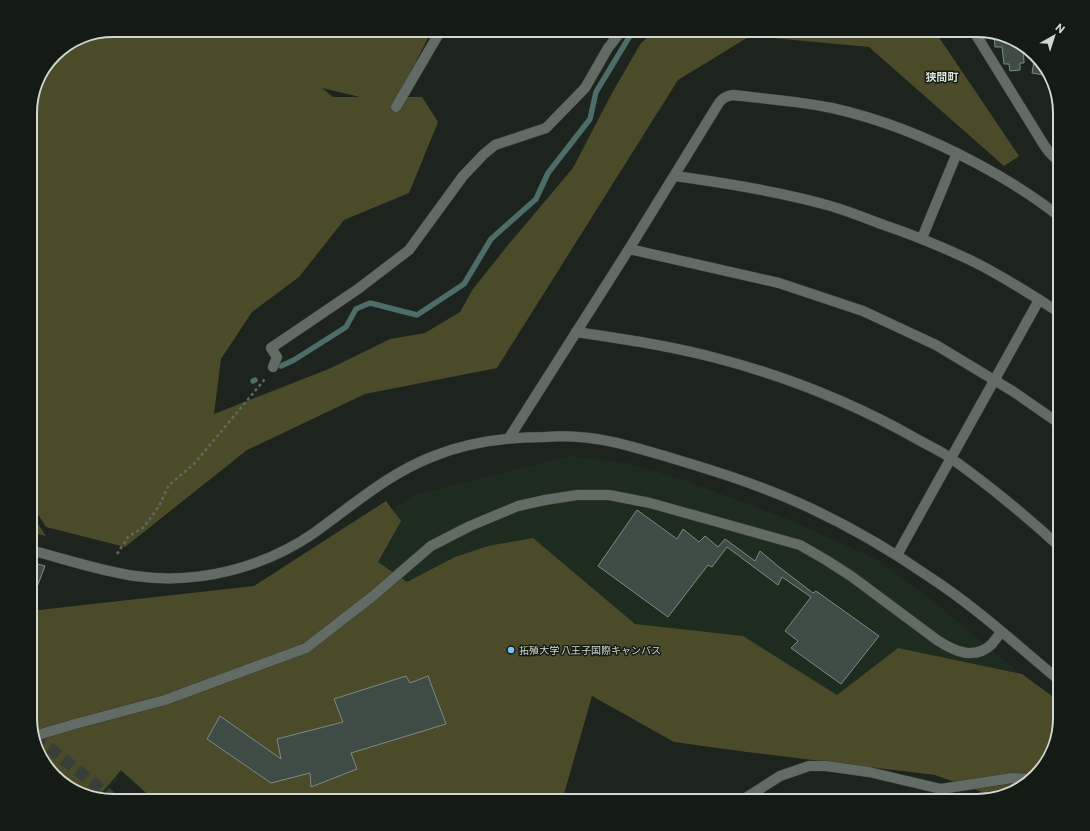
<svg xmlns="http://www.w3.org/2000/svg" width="1090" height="831" font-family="Commissioner,'Noto Sans JP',sans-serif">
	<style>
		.built { fill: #1e2b1f }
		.green { fill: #4c4b29; fill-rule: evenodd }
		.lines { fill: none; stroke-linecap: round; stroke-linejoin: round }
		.stream { stroke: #4d6d69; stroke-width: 5.5 }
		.building { fill: #3f4b45; stroke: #7e8b85 }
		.highway-tunnel { stroke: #383f38; stroke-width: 12; stroke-dasharray: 12 6; stroke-linecap: butt }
		.minor-casing { stroke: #383e38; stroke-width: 11 }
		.path { stroke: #616861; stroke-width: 2.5; stroke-dasharray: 3 3; stroke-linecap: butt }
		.minor { stroke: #636c64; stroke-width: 10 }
		.poi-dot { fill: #7dbef9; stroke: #141b14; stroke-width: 1.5 }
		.labels { text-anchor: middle; stroke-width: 3; stroke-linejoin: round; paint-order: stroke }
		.poi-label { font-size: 10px; fill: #d2d7d2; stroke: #141b14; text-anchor: start }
		.neighbourhood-label { font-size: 11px; font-weight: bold; fill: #d9e3d9; stroke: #141b14 }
		.rim { fill: none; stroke: #d2d7d2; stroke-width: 2 }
	</style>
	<rect width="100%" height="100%" fill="#1d241d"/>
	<path class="built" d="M569,456L629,463L687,481L783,517L876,559L932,600L1060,707V719L585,677L156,801L121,773L105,799L62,784L39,755L30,723V624L263,598L414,495Z"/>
	<g class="green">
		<path d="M113,30H432L398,97H422L438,122L409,193L344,220L299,277L252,312L221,359L214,414L331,368L390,339L425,333L460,312L473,289L508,245L573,168L612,93L641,43L656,30H934L1019,156L1004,166L869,47L750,36L678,80L497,368L365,394L247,450L125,547L46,527L30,502V107L38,76L58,51L81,36ZM322,88L360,97H333Z"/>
		<path d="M386,501L401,521L378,562L407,582L455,557L488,546L533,538L635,624L743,636L837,695L898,648L1022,674L1060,702V719L1043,769L1014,793L996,797L935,775L747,752L674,742L592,696L562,801H155L121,770L99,796L62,784L39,755L30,723V611L254,586Z"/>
		<path d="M30,512L46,536L30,532Z"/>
	</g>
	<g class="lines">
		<g class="stream">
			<path d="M281,366L294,360L346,327L356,309L370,303L417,315L464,284L491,239L536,199L548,173L590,119L596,92L631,34L634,30"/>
			<path d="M253,381L255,380"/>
		</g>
	</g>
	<g class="building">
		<path d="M994,36L1023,45L1024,63H1020V70L1010,71L1009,64H1004L1002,47H995Z"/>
		<path d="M1035,56L1051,76L1032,73Z"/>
		<path d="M637,510L677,539L683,529L699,542L705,536L718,547L725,539L755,561L760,551L779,567L813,593L816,591L879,636L841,684L791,648L798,641L785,631L811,597L782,577L778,585L727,547L712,567L708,565L668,617L598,566Z"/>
		<path d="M30,562L45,566L37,587L30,585Z"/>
		<path d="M406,676L410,683L428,676L446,724L351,753L357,769L311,787L310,773L271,783L207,739L220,716L281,759L277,739L343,722L334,699Z"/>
	</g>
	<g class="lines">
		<path class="highway-tunnel" d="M34,738L52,750L116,801"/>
		<g class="minor-casing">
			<g id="minor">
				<path d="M973,30L1044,145L1049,152L1060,163"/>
				<path d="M396,107L441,30"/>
				<path d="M675,176C726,183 777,191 827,205C845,210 863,217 881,224C911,234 940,246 968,259C1000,274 1030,294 1060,313"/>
				<path d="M922,238L957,153"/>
				<path d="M629,249L779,283L863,311L936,345L1014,392L1060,424"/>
				<path d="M576,332C623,339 671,346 716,358C785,376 853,403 915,438C927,445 941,451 952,459C990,486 1026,516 1060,547"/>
				<path d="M273,367L277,357L271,348L358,289L409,250L463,176L484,154L495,145L546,128L585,88L608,48L622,30"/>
				<path d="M509,438L629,249L717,106C721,99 725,96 733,95C766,99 799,101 832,108C882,119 931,139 976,163C1006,179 1034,196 1060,217"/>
				<path d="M30,550C65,559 100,571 135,576C197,585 263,568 314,533C353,505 389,473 434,456C469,442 507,437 545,437C557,436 568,436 579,437C610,439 639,449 668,457C715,471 763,486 808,507C851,527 892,551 931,578C977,608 1018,646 1060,681"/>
				<path d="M897,555L1039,300"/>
				<path d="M34,736L75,724L165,700L306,648L373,596L431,546L470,526L518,506L545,500L577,495H609L650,503L800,545L826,560L851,576L937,640C954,651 974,661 992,644C995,640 998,636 1001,632"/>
				<path d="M741,801L780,776L809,766H826L869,772L941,789L1012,778L1030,779"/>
			</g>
		</g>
		<path class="path" d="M117,554L128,537L144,527L159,506L169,485L194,464L265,379"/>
		<use href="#minor" class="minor"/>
	</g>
	<circle class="poi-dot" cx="511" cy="650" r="4"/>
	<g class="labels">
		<g class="poi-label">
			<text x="519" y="654">拓殖大学 八王子国際キャンパス</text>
		</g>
		<g class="neighbourhood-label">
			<text x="942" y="81">狭間町</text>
		</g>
	</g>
	<path d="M0 0H1090V831H0ZM113 37H977A76 76 0 0 1 1053 113V718A76 76 0 0 1 977 794H113A76 76 0 0 1 37 718V113A76 76 0 0 1 113 37Z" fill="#141b14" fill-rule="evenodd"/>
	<path class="rim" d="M113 37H977A76 76 0 0 1 1053 113V718A76 76 0 0 1 977 794H113A76 76 0 0 1 37 718V113A76 76 0 0 1 113 37Z"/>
	<g transform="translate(1054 36) rotate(39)" stroke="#141b14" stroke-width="3" paint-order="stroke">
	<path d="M0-3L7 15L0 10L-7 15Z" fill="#d2d7d2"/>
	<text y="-6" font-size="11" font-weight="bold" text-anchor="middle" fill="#d2d7d2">N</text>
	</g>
</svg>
